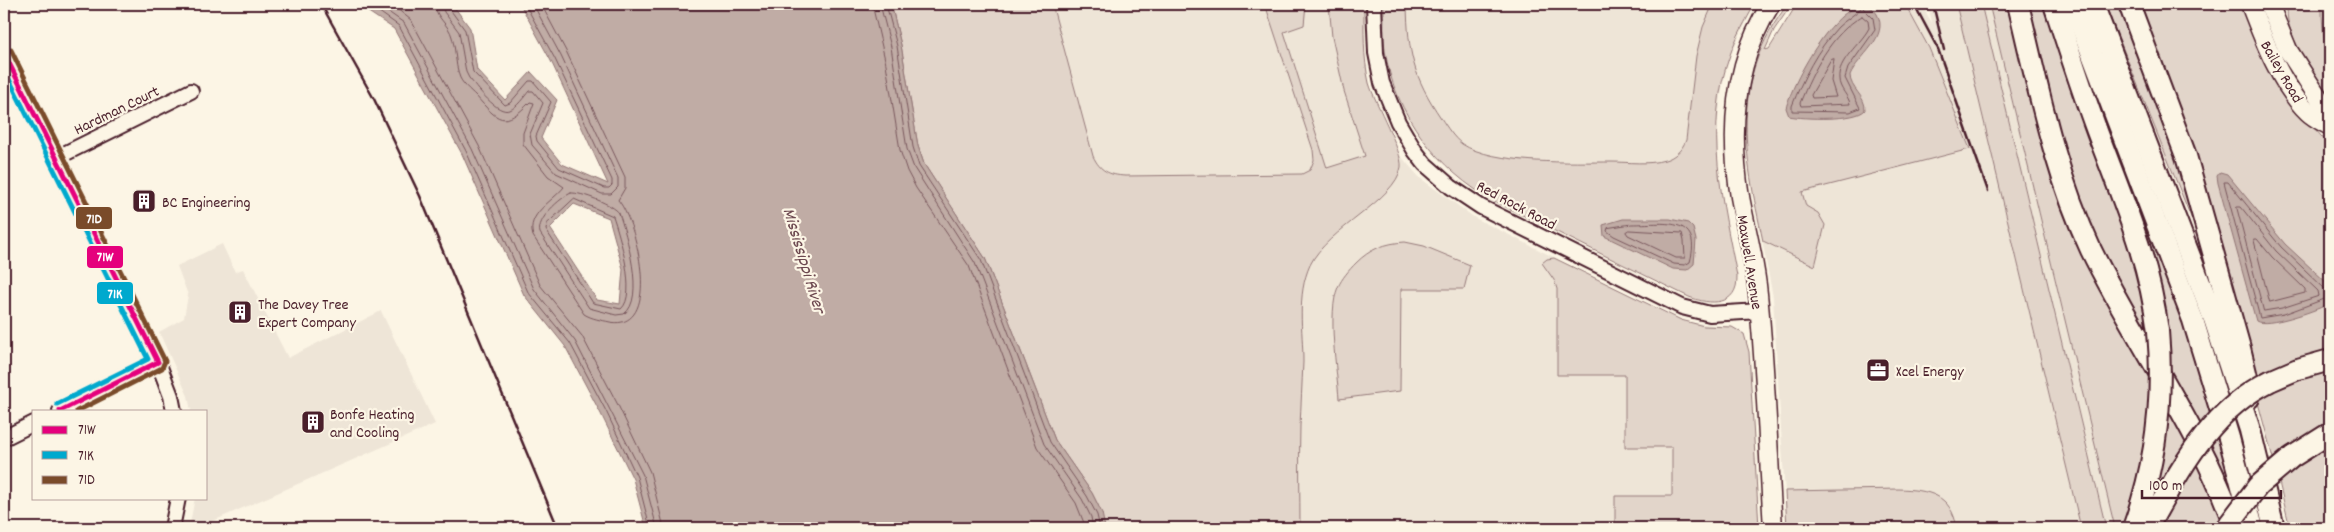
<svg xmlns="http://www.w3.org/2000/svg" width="2334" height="532" font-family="Dekko,sans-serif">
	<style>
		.built { fill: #eee5d7 }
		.green { fill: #e2d5ca; stroke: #967a7a }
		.water { fill: #c0aca5; stroke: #917474; fill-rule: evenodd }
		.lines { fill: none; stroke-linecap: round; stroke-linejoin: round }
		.shore { stroke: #79575c; stroke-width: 1 }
		.minor-casing { stroke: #4a1f2b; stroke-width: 18 }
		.major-casing { stroke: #4a1f2b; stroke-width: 21 }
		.highway-casing { stroke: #4a1f2b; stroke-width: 24 }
		.minor { stroke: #fcf5e5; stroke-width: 14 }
		.major { stroke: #fcf5e5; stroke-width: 18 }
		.highway { stroke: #fcf5e5; stroke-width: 20 }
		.rail { stroke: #4a1f2b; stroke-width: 2.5 }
		.highway-bridge-casing { stroke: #4a1f2b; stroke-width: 24; stroke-linecap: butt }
		.highway-bridge { stroke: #fcf5e5; stroke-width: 20 }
		.bus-1-casing { stroke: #fcf5e5; stroke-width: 9 }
		.bus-2-casing { stroke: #fcf5e5; stroke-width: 9 }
		.bus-3-casing { stroke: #fcf5e5; stroke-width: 9 }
		.bus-1 { stroke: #e5007d; stroke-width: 5 }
		.bus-2 { stroke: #00a9ce; stroke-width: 5 }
		.bus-3 { stroke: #7a4b2a; stroke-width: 5 }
		.labels { text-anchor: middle; stroke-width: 4.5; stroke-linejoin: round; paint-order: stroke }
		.street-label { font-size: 16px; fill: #4a1f2b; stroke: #fcf5e5 }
		.poi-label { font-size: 16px; fill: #4a1f2b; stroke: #fcf5e5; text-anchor: start }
		.water-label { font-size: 18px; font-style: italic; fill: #6d4950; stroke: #fcf5e5 }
		.line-badge { stroke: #fcf5e5; stroke-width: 2 }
		.badge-label { font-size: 14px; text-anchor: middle; font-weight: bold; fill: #fff }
	</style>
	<rect width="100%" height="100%" fill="#fcf5e5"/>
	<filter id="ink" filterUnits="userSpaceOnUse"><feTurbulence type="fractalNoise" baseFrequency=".02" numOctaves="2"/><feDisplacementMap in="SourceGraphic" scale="10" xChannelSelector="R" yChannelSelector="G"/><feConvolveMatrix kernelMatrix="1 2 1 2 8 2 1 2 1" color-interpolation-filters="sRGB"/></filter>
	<g filter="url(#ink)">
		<g class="built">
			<path d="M1045,4H1364L1365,58L1372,93L1399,154L1420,178L1475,218L1664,312L1687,322L1732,327L1744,334L1749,352L1759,528H1295L1093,185Z"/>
			<path d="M1384,4H1755L1730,55L1723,81L1717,126V167L1437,157L1409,117L1395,87L1385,50Z"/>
			<path d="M1905,4H1921L1932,23L1928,4H1956L2081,528H1787L1773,297L1754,197L1967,143L1929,48Z"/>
			<path d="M1981,4H1989L2115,528H2106Z"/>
			<path d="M222,244L235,272L243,269L288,358L381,311L435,424L197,528H189L195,498H206V411H191L188,396L159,332L184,318L188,295L177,266Z"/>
		</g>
		<g class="green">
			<path d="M891,4H1052L1093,156C1100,171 1109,175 1125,176L1302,174L1310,170L1314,160L1313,150L1265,4H1306L1304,25L1284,32L1327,168L1365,156L1344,91L1332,37L1329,4H1364C1364,30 1363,57 1369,83C1375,103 1403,152 1401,167C1396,200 1327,229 1310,265C1296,296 1303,330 1303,362C1302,384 1301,405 1300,426C1299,460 1300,494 1300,528H1105L1098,505L1092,493L1055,440L985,258L924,164L918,146L901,45Z"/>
			<path d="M1384,4H1407C1408,53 1413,76 1441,118C1447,127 1453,137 1462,144C1494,165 1573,162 1612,162C1629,162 1648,165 1665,160C1675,157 1682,150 1686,140L1696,56L1703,27L1713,4H1755C1746,20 1736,37 1730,55C1703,128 1723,203 1737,276C1738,307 1710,305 1689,297L1494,201C1439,171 1394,114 1385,50C1383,35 1384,19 1384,4Z"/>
			<path d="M1788,4H1792L1774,30L1765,50L1769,49L1797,4H1905L1929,48L1970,149L1802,192L1806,206L1818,213L1825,225L1815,266L1763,241C1744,153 1729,80 1788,4Z"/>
			<path d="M1956,4H1981L2106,528H2081Z"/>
			<path d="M1989,4H2009L2038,122L2153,369L2150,429L2125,528H2115Z"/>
			<path d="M2024,4H2049L2133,237L2153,353L2082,219Z"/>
			<path d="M2063,4L2184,323L2213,415L2197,432L2167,379Z"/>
			<path d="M2105,4H2120L2169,127L2211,267Z"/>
			<path d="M2137,4H2244L2306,119L2330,146V354L2253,383Z"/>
			<path d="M2288,4H2322C2321,35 2330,66 2330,98C2316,76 2281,31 2288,4Z"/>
			<path d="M1405,242L1424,246L1470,265L1464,289H1401L1400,391L1339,399C1337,370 1327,313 1338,287C1342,278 1349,270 1356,263C1370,249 1385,243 1405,242Z"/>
			<path d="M1554,258L1681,320L1704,326L1732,327L1744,334L1749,352L1759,528H1615V496H1672V447H1625V375H1557V289L1554,280L1542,263L1547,259Z"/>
			<path d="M2330,368V426L2274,462L2257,399L2274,389Z"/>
			<path d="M2167,394L2192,439L2148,515Z"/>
			<path d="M2218,431L2236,502L2232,508L2205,447Z"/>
			<path d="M2330,442V528H2290L2278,478Z"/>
			<path d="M2199,454L2227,515L2218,528H2155Z"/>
			<path d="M1899,489C1929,490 1951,494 1957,528H1787L1785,491Z"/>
		</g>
		<g class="water">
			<path d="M362,4H452L470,28L477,70L505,100L531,72L557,100L541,138L562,164L608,184L551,61L520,4H891L901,45L918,146L924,164L985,258L1055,440L1092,493L1102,513L1105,528H646L633,479L601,414L565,346L524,295L462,154L394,29L364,9ZM574,204L609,218L623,269L620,304L597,300L550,228Z"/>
			<path d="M1864,5C1870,6 1873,8 1877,14C1890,37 1858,56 1850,75C1850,89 1866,96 1865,110C1856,121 1803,119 1789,116L1786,108C1793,81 1833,7 1864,5Z"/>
			<path d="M2220,172L2227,174L2285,244L2327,283C2331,290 2332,298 2326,305C2315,311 2266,328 2256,321L2218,183L2217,176Z"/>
			<path d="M1623,219H1670L1688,223L1693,228L1696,240L1694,264L1687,270L1673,269L1604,236L1603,225Z"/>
		</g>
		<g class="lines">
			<g class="shore">
				<path d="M368,4L399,26L466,151L528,292L570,343L606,411L637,477L650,528"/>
				<path d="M377,4L404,23L472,149L534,289L575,341L643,475L657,528"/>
				<path d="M391,4L411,20L479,146L540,285L582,336L618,405L650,472L664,528"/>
				<path d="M435,4C435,18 449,24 452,37C456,49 455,63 459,75C461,83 470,90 476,96C498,121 504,129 530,102L534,103L523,133V144L548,176L564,187C552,202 526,214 533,236L584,314C592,319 601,320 610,322C663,332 637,221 618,200L625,188V177L567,53L541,4"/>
				<path d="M442,4L444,12L459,32L466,72L469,78C477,87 497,115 510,110C517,107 524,97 529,91H533L543,103L530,134L532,145L556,173L602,194H611L618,187V178L561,56L533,4"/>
				<path d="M449,4V8L465,30L473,72L505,105L510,103L529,81H533L551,102L536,136L537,141L559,168L604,188H609L612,185V180L555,59L525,4"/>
				<path d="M872,4L886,64L900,150L907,171L916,188L969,266L1037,447L1076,503L1086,528"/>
				<path d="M880,4L891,47L907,149L914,168L975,263L1044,444L1082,499L1091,517L1093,528"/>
				<path d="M886,4L897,46L913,147L919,166L981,260L1050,442L1087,496L1097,515L1100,528"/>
				<path d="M1862,7L1873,18L1875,30L1848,68L1845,78L1860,108L1850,112L1792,111V106C1803,78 1817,50 1838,27C1845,20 1855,15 1862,7Z"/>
				<path d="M1862,16L1868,21L1869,28C1861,44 1837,60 1839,79C1839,89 1849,96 1850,104L1801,106L1800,103C1813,71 1831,34 1862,16Z"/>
				<path d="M1834,59L1831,81L1836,97L1812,98L1811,95L1831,60Z"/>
				<path d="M571,193C581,192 614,205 619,213C626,234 646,299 624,314L616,315L589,308L540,233C536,219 560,198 571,193Z"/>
				<path d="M574,199L613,216C619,234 638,295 621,309L593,303L546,230L547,224Z"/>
				<path d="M2237,207H2241L2276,251L2318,291L2319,296L2282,308L2264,311Z"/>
				<path d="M1632,224C1662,224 1703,215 1690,262L1685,265L1674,264L1614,236L1607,231L1608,228Z"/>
				<path d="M1629,230L1682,233L1684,241L1685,258H1676L1628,235L1626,232Z"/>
				<path d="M2254,239H2257L2272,257L2305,289V293L2270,302Z"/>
				<path d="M2330,291L2325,289L2281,247L2228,182H2224L2260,318L2284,314L2330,297"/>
			</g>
			<g class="minor-casing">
				<g id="minor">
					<path d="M1374,4L1376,53L1382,83L1398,122L1415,151L1425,164L1451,187L1481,207L1682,307L1710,314L1760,311"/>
					<path d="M4,53L158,362L171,396L174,411"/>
					<path d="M56,158L191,91"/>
					<path d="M60,411L158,362"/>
					<path d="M4,438L34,423"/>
					<path d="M172,528L178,498"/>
				</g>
			</g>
			<g class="major-casing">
				<g id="major">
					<path d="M1771,4C1734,62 1729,130 1740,197C1746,229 1755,261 1758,294C1766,372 1768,450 1773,528"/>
					<path d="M2250,4C2263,38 2281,86 2308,112C2314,118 2323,122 2330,126"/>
					<path d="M2269,4L2288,50L2322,103L2330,126"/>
				</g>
			</g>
			<g class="highway-casing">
				<g id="highway">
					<path d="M2018,4C2038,87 2054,171 2091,250C2137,344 2201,429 2235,528"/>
					<path d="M2054,4C2068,47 2082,91 2098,134C2123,201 2149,259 2158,331"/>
					<path d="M2073,4L2193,320L2229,438L2253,528"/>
					<path d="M2093,4L2214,319L2250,430L2274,528"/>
					<path d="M2129,4L2186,156L2240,348L2249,385V398"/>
					<path d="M2270,381L2298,369L2330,360"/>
					<path d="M2292,457L2330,433"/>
				</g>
			</g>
			<use href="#minor" class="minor"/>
			<use href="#major" class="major"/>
			<use href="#highway" class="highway"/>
			<g class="rail">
				<path d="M321,4L374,99L420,196L558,528"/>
				<path d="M1914,4L1938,49L1988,191"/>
				<path d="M1933,4L1944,50"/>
			</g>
			<g class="highway-bridge-casing">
				<g id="highway-bridge">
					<path d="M2133,528C2156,464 2164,399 2158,331"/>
					<path d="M2147,528C2180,471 2208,412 2270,381"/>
					<path d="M2226,528L2258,486L2292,457"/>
				</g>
			</g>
			<use href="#highway-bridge" class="highway-bridge"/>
			<g class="bus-1-casing">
				<path id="bus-1" d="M4,53L158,362L60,411"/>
			</g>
			<g class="bus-2-casing">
				<path id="bus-2" d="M4,69L148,359L57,404"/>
			</g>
			<g class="bus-3-casing">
				<path id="bus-3" d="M11,50L165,361L162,368L77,411"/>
			</g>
			<use href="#bus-1" class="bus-1"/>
			<use href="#bus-2" class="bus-2"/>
			<use href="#bus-3" class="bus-3"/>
		</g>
	</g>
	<defs>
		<g id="building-square" transform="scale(1.25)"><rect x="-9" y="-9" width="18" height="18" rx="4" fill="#4a1f2b" stroke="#fcf5e5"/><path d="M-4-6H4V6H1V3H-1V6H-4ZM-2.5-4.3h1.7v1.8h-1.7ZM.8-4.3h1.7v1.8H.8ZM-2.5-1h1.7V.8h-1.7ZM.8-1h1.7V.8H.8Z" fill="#fff"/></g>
		<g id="office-square" transform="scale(1.25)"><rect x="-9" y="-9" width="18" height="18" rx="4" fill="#4a1f2b" stroke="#fcf5e5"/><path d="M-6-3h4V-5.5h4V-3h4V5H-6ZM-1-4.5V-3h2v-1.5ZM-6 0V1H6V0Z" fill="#fff"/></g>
	</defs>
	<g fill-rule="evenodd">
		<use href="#building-square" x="144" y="201"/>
		<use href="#building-square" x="240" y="312"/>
		<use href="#office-square" x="1878" y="370"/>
		<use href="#building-square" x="313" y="422"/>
	</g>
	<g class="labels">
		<g class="street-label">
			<text transform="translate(2283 71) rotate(60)" y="6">Bailey Road</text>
			<text transform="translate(116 109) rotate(-26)" y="6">Hardman Court</text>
			<text transform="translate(1517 204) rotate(28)" y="6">Red Rock Road</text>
			<text transform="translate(1751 262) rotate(81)" y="6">Maxwell Avenue</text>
		</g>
		<g class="poi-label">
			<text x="162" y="207">BC Engineering</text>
			<text x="258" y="309">The Davey Tree<tspan x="258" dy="18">Expert Company</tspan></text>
			<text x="1896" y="376">Xcel Energy</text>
			<text x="330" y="419">Bonfe Heating<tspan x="330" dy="18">and Cooling</tspan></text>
		</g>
		<g class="water-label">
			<text transform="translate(805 260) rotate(73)" y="6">Mississippi River</text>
		</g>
	</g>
	<g class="line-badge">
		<rect x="75" y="206" width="38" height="24" rx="5" fill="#7a4b2a"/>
		<rect x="86" y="245" width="38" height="24" rx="5" fill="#e5007d"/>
		<rect x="96" y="281" width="38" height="24" rx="5" fill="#00a9ce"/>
	</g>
	<g class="badge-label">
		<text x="94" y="223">71D</text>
		<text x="105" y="261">71W</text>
		<text x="115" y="298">71K</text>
	</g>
	<rect width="2334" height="532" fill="none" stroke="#fcf5e5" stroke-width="20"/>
	<rect x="10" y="10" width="2314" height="512" fill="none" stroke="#4a1f2b" stroke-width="2" filter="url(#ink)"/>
	<rect x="32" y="410" width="175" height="90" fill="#fcf5e5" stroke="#b59f9b"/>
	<rect x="42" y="426" width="25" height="8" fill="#e5007d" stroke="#b59f9b"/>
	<text x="78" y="434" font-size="15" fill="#4a1f2b">71W</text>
	<rect x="42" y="451" width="25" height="8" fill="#00a9ce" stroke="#b59f9b"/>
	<text x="78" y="460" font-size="15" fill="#4a1f2b">71K</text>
	<rect x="42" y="476" width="25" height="8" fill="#7a4b2a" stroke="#b59f9b"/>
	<text x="78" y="484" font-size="15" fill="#4a1f2b">71D</text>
	<path d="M2142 490v8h139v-8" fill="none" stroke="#4a1f2b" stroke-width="2.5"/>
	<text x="2149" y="490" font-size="15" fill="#4a1f2b" stroke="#fcf5e5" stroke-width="4" paint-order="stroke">100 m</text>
</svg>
